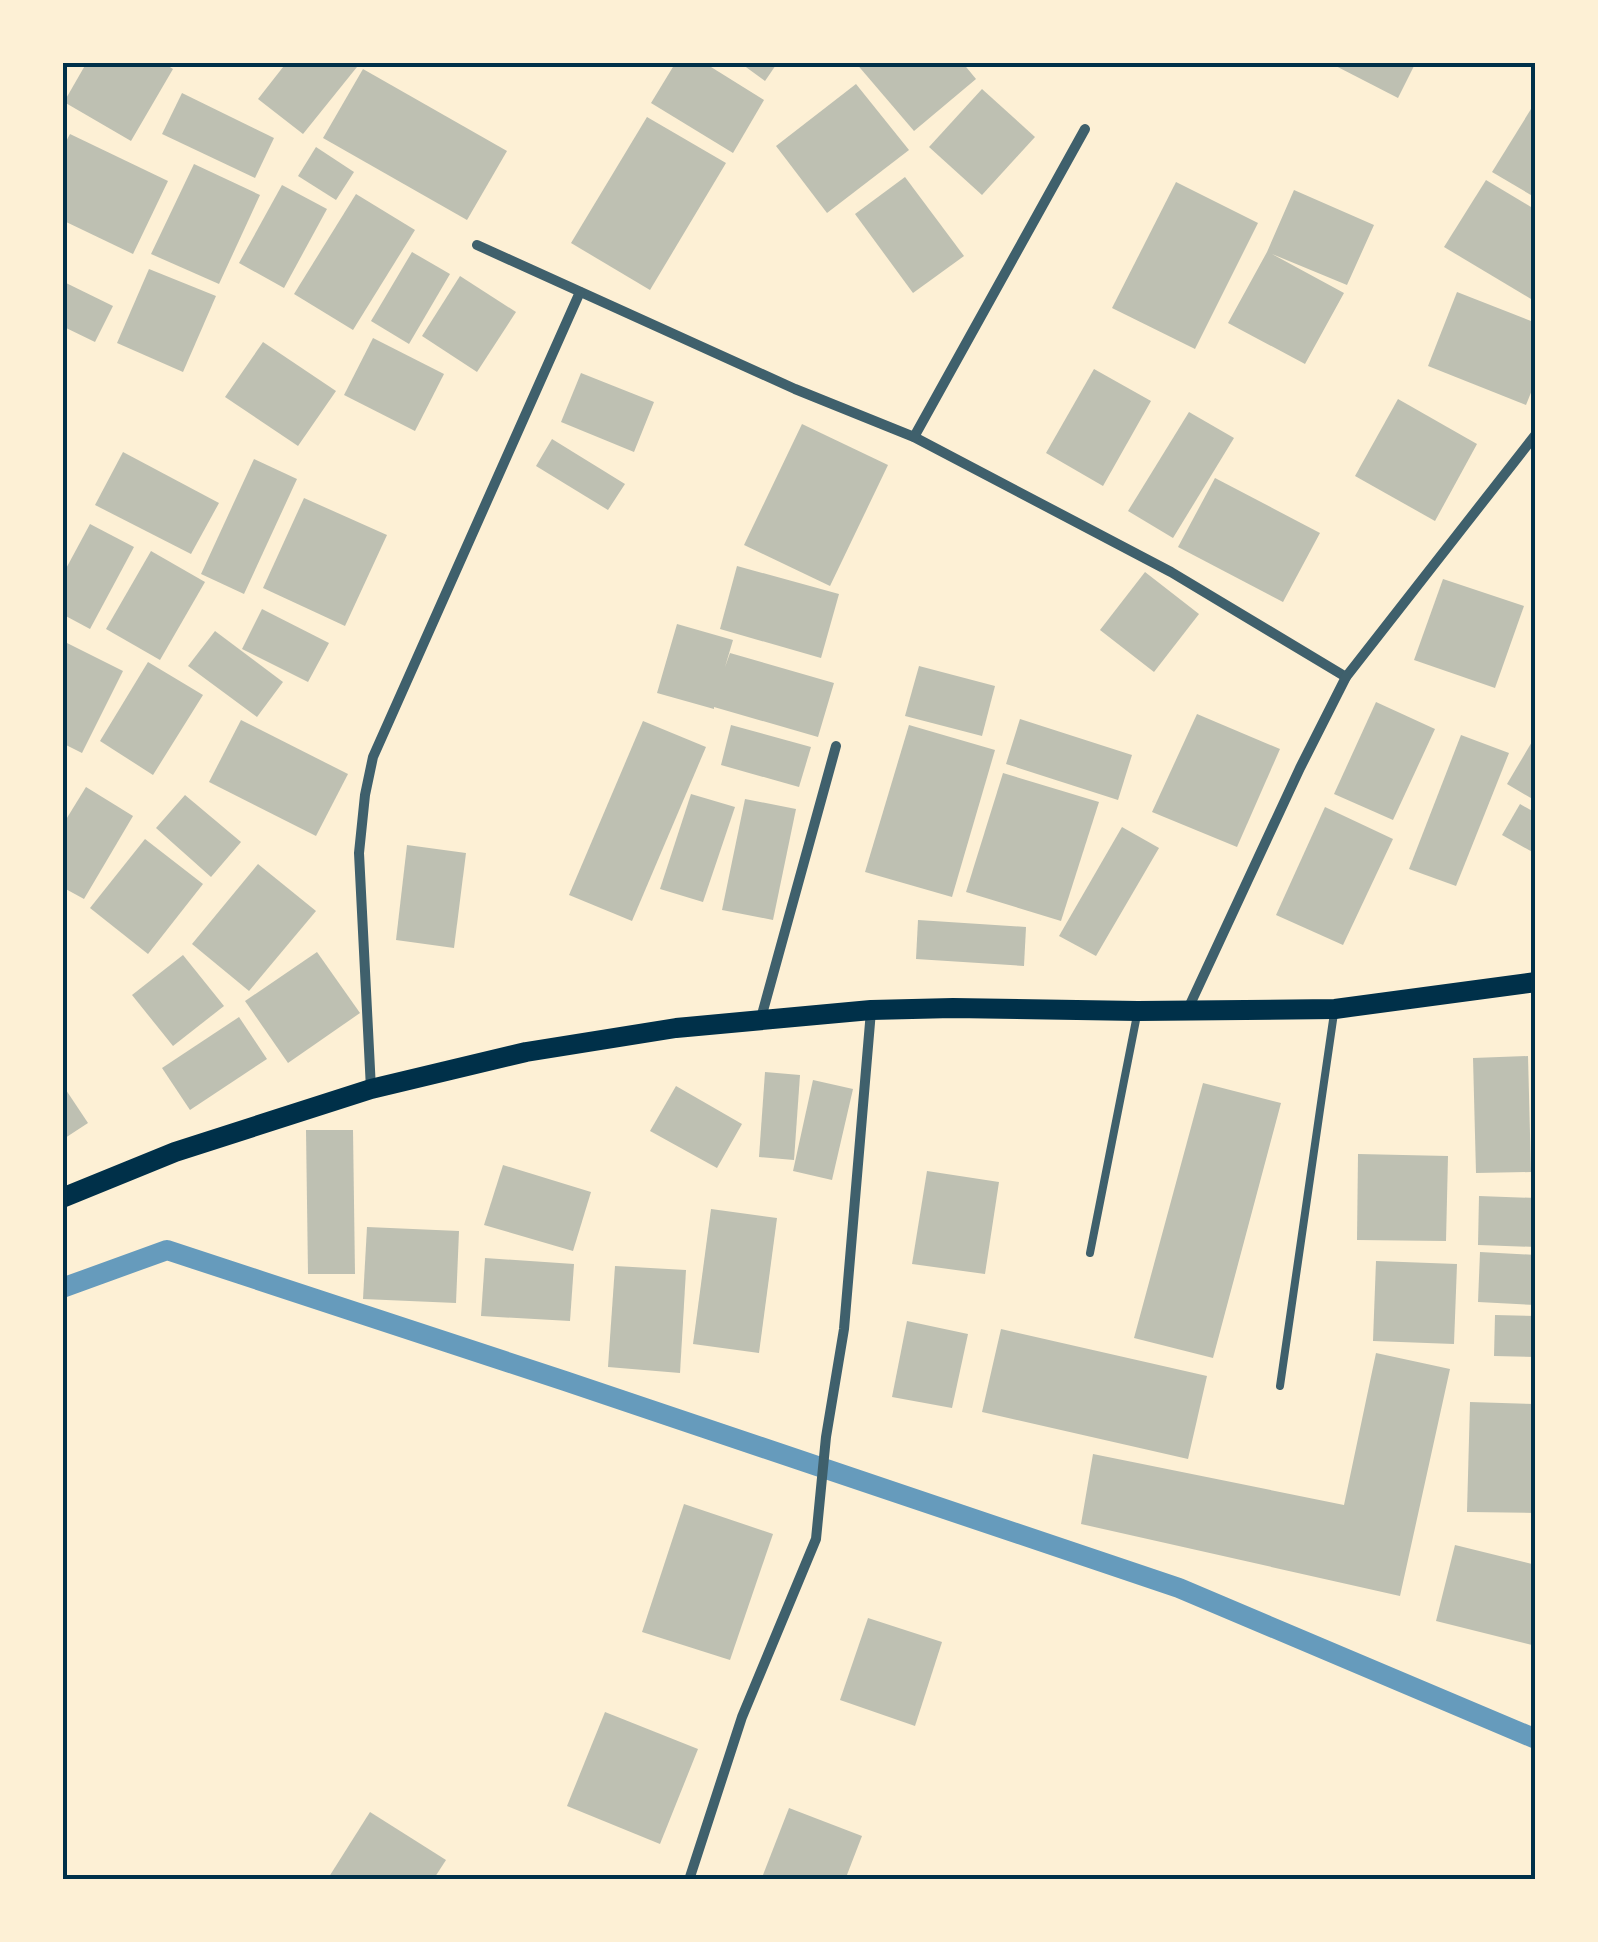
<svg xmlns="http://www.w3.org/2000/svg" width="1598" height="1942" font-family="Literata,serif">
	<style>
		.lines { fill: none; stroke-linecap: round; stroke-linejoin: round }
		.stream { stroke: #669bbc; stroke-width: 20 }
		.building { fill: #bec0b2 }
		.service { stroke: #3f606c; stroke-width: 8 }
		.minor { stroke: #3f606c; stroke-width: 10 }
		.secondary { stroke: #003049; stroke-width: 20 }
		.neatline { fill: none; stroke: #003049; stroke-width: 4 }
	</style>
	<rect width="100%" height="100%" fill="#fdf0d5"/>
	<g class="lines">
		<path class="stream" d="M62,1288L167,1250L565,1381L1179,1588L1536,1739"/>
	</g>
	<g class="building">
		<path d="M87,62H162L173,69L131,141L64,102Z"/>
		<path d="M287,62H361L303,134L258,99Z"/>
		<path d="M676,62H703L764,100L733,153L651,103Z"/>
		<path d="M739,62H778L765,81Z"/>
		<path d="M855,62H962L976,79L914,131Z"/>
		<path d="M1328,62H1416L1398,98Z"/>
		<path d="M363,69L507,151L467,220L323,138Z"/>
		<path d="M856,84L909,150L827,213L776,146Z"/>
		<path d="M982,89L1035,137L982,195L929,147Z"/>
		<path d="M182,93L274,138L255,178L162,134Z"/>
		<path d="M1536,101V198L1492,172Z"/>
		<path d="M647,117L726,163L650,290L571,243Z"/>
		<path d="M70,134L168,181L133,254L62,220V149Z"/>
		<path d="M316,147L354,172L336,200L298,176Z"/>
		<path d="M194,164L260,195L219,284L151,254Z"/>
		<path d="M905,177L964,256L913,293L855,214Z"/>
		<path d="M1486,180L1536,210V302L1444,247Z"/>
		<path d="M1176,182L1258,223L1195,349L1112,308Z"/>
		<path d="M282,185L327,209L284,288L239,263Z"/>
		<path d="M1294,190L1374,225L1347,285L1272,254L1344,293L1305,364L1228,323L1267,252Z"/>
		<path d="M356,194L415,230L353,330L294,294Z"/>
		<path d="M412,252L450,274L409,344L371,321Z"/>
		<path d="M149,269L216,296L183,372L117,343Z"/>
		<path d="M460,276L516,312L477,372L422,336Z"/>
		<path d="M62,281L113,306L95,342L62,326Z"/>
		<path d="M1457,292L1536,323V380L1526,405L1428,366Z"/>
		<path d="M373,338L444,374L415,431L344,395Z"/>
		<path d="M263,342L336,391L298,446L225,397Z"/>
		<path d="M1094,369L1151,401L1103,486L1046,453Z"/>
		<path d="M581,373L654,402L634,452L561,422Z"/>
		<path d="M1398,399L1477,444L1435,521L1355,476Z"/>
		<path d="M1189,412L1234,438L1173,538L1128,511Z"/>
		<path d="M802,424L888,465L830,586L744,545Z"/>
		<path d="M552,439L625,484L608,510L536,466Z"/>
		<path d="M123,452L219,503L191,554L95,505Z"/>
		<path d="M254,459L297,479L244,594L201,574Z"/>
		<path d="M1215,478L1320,533L1283,602L1178,547Z"/>
		<path d="M304,498L387,535L345,626L263,588Z"/>
		<path d="M90,524L134,547L90,629L62,614V576Z"/>
		<path d="M151,551L205,582L160,660L106,629Z"/>
		<path d="M737,566L839,594L821,658L720,629Z"/>
		<path d="M1145,572L1199,614L1154,672L1100,630Z"/>
		<path d="M1443,579L1524,606L1495,688L1414,660Z"/>
		<path d="M262,609L329,643L308,682L242,649Z"/>
		<path d="M677,624L733,640L725,667L730,653L834,683L818,737L714,707V709L657,693Z"/>
		<path d="M215,631L283,682L257,717L188,666Z"/>
		<path d="M67,643L123,671L82,753L62,743V652Z"/>
		<path d="M148,662L203,695L153,775L100,741Z"/>
		<path d="M919,666L995,686L982,736L905,716Z"/>
		<path d="M1376,702L1435,729L1393,820L1334,794Z"/>
		<path d="M1197,714L1280,749L1237,847L1152,812Z"/>
		<path d="M1020,719L1132,755L1118,800L1006,764Z"/>
		<path d="M241,720L348,774L316,836L209,782Z"/>
		<path d="M643,721L706,747L632,921L569,895Z"/>
		<path d="M731,725L811,747L799,787L721,765Z"/>
		<path d="M909,725L995,750L952,897L865,872Z"/>
		<path d="M1461,735L1509,753L1456,886L1409,869Z"/>
		<path d="M1536,735V801L1507,784Z"/>
		<path d="M1003,773L1099,802L1061,921L966,892Z"/>
		<path d="M86,787L133,816L84,899L62,887V826Z"/>
		<path d="M691,794L735,807L703,902L660,889Z"/>
		<path d="M185,795L241,842L211,877L156,828Z"/>
		<path d="M745,799L796,809L773,920L722,910Z"/>
		<path d="M1520,804L1536,813V854L1502,835Z"/>
		<path d="M1325,807L1393,839L1343,945L1276,915Z"/>
		<path d="M1122,827L1159,848L1096,956L1059,936Z"/>
		<path d="M145,839L203,884L148,954L90,908Z"/>
		<path d="M407,845L466,853L454,948L396,940Z"/>
		<path d="M258,864L316,911L249,991L192,944Z"/>
		<path d="M918,920L1026,927L1024,966L916,959Z"/>
		<path d="M317,952L360,1013L288,1063L245,1001Z"/>
		<path d="M183,955L224,1006L173,1046L132,995Z"/>
		<path d="M239,1017L267,1059L190,1110L162,1068Z"/>
		<path d="M1528,1056L1531,1172L1476,1173L1473,1058Z"/>
		<path d="M765,1072L800,1075L794,1160L759,1157Z"/>
		<path d="M813,1080L853,1089L832,1180L793,1171Z"/>
		<path d="M1203,1083L1281,1103L1213,1358L1134,1338Z"/>
		<path d="M62,1084L88,1123L62,1140Z"/>
		<path d="M676,1086L742,1124L717,1168L650,1131Z"/>
		<path d="M306,1130H353L355,1274H308Z"/>
		<path d="M1358,1154L1448,1156L1446,1241L1357,1240Z"/>
		<path d="M503,1165L591,1192L573,1251L484,1225Z"/>
		<path d="M927,1171L999,1182L985,1274L912,1264Z"/>
		<path d="M1479,1196L1536,1198V1247L1478,1245Z"/>
		<path d="M711,1209L777,1218L759,1353L693,1344Z"/>
		<path d="M367,1227L459,1231L456,1303L363,1299Z"/>
		<path d="M1480,1252L1536,1255V1305L1478,1302Z"/>
		<path d="M485,1258L574,1264L570,1321L481,1316Z"/>
		<path d="M1376,1261L1457,1264L1454,1344L1373,1341Z"/>
		<path d="M615,1266L686,1270L680,1373L608,1367Z"/>
		<path d="M1495,1315L1536,1316V1357L1494,1356Z"/>
		<path d="M907,1321L968,1334L952,1408L892,1397Z"/>
		<path d="M1001,1329L1207,1376L1188,1459L982,1412Z"/>
		<path d="M1376,1353L1450,1369L1400,1596L1081,1524L1093,1454L1344,1505Z"/>
		<path d="M1470,1402L1536,1404V1513L1467,1512Z"/>
		<path d="M684,1504L773,1534L730,1660L642,1632Z"/>
		<path d="M1455,1545L1536,1565V1646L1436,1621Z"/>
		<path d="M868,1618L942,1642L915,1726L840,1700Z"/>
		<path d="M605,1712L698,1749L660,1844L567,1806Z"/>
		<path d="M789,1808L862,1836L845,1880H761Z"/>
		<path d="M370,1812L446,1860L433,1880H327Z"/>
	</g>
	<g class="lines">
		<g class="service">
			<path d="M1090,1253L1137,1015"/>
			<path d="M1280,1386L1334,1013"/>
		</g>
		<g class="minor">
			<path d="M477,245L795,389L914,437L1171,572L1346,677"/>
			<path d="M914,437L1085,129"/>
			<path d="M1187,1011L1300,768L1346,677L1536,434"/>
			<path d="M761,1018L836,746"/>
			<path d="M371,1089L359,853L365,795L373,757L580,292"/>
			<path d="M689,1880L742,1717L816,1539L826,1437L844,1329L871,1011"/>
		</g>
		<path class="secondary" d="M62,1198L175,1152L371,1089L526,1052L676,1028L871,1010L953,1008L1138,1011L1335,1009L1536,982"/>
	</g>
	<rect width="1598" height="1942" fill="none" stroke="#fdf0d5" stroke-width="130"/>
	<rect x="65" y="65" width="1468" height="1812" class="neatline"/>
</svg>
